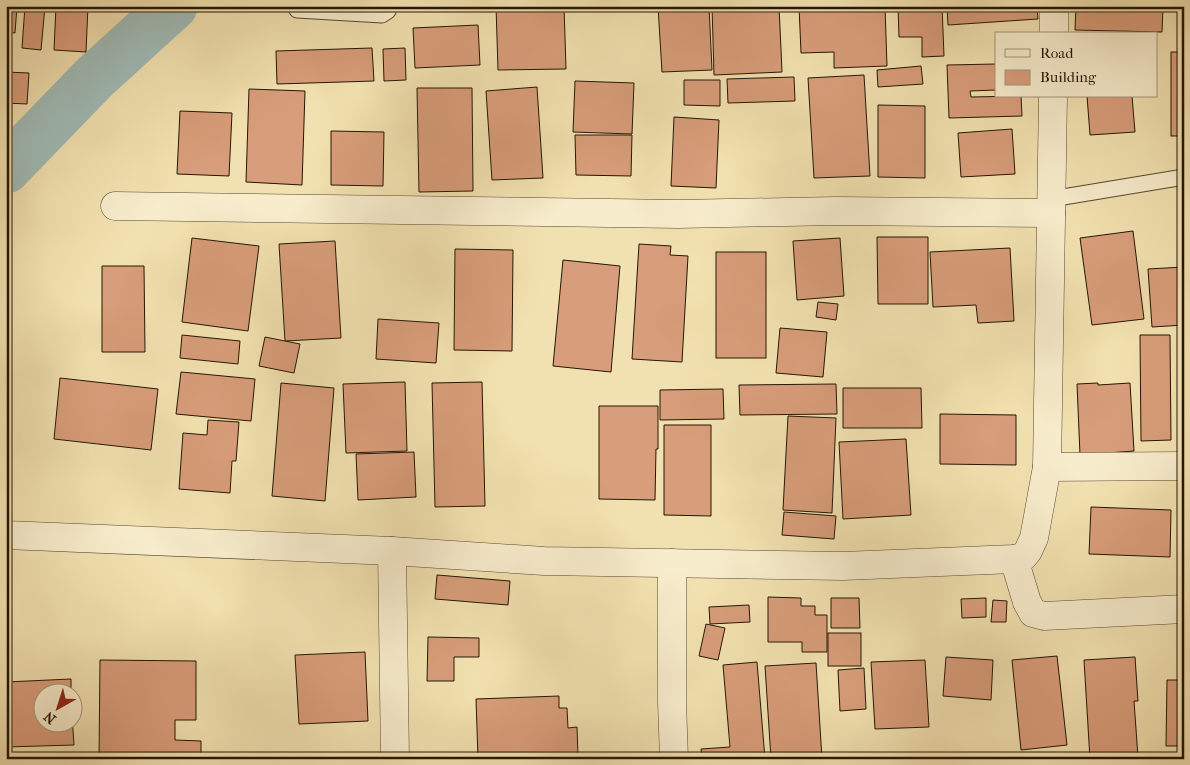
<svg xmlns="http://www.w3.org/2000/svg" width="1190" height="765" font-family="'IM FELL French Canon',serif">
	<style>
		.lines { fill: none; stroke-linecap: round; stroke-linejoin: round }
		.river { stroke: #a0bbb7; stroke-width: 49 }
		.building { fill: #d89d7a; stroke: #241605 }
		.lane-casing { stroke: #584930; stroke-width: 17 }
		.street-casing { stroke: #584930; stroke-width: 29 }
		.lane { stroke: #f7eccc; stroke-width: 15 }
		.street { stroke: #f7eccc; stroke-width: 28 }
	</style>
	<rect width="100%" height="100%" fill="#f2e1b0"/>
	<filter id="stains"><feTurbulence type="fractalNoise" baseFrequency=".004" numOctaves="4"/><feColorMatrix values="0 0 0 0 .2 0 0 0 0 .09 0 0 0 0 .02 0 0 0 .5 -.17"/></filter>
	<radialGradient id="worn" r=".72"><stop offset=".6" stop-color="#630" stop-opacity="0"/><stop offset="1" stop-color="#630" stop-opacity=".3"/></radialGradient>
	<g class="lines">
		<path class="river" d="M6,169L93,79L173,6"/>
	</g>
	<g class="building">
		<path d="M6,6H17L15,33L6,32Z"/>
		<path d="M25,6H45L41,50L22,48Z"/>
		<path d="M56,6H88L86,52L54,50Z"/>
		<path d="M496,6H564L566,69L498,70Z"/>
		<path d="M658,6H709L712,70L662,72Z"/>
		<path d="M712,6H779L782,72L714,75Z"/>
		<path d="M799,6H885L887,66L834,68V52L801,53Z"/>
		<path d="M898,6H942L944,56L922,57V37H899Z"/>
		<path d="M947,6H1037L1038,19L948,25Z"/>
		<path d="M1076,6H1163L1162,32L1075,30Z"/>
		<path d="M478,25L480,65L415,68L413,28Z"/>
		<path d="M372,48L374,81L277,84L276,51Z"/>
		<path d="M405,48L406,80L384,81L383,49Z"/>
		<rect x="1171" y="52" width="13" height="84"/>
		<path d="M996,64V90L970,91L971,97L1021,96L1022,116L949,118L947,65Z"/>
		<path d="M921,66L923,84L878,87L877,70Z"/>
		<path d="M6,72L29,73L27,104L6,103Z"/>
		<path d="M864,75L870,176L814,178L808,78Z"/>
		<path d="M794,77L795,101L728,103L727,79Z"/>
		<path d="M684,80H720V106L684,105Z"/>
		<path d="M575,81L634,83L632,134L573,132Z"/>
		<path d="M537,87L543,178L492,180L486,91Z"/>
		<path d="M417,88H472L473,191L419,192Z"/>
		<path d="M249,89L305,91L302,185L246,182Z"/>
		<path d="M1087,96H1132L1135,132L1090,135Z"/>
		<path d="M878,105L925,106V178L878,177Z"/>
		<path d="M180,111L232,113L229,176L177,174Z"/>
		<path d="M674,117L719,120L716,188L671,186Z"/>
		<path d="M1012,129L1015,174L961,177L958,133Z"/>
		<path d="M331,131L384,132L383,186L331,185Z"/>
		<path d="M575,135H632L631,176L576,175Z"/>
		<path d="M1133,231L1144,319L1092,325L1080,238Z"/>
		<path d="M877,237H928V304H878Z"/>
		<path d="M192,238L259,246L248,331L182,322Z"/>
		<path d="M840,238L844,296L797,300L793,241Z"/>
		<path d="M335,241L341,338L285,341L279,244Z"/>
		<path d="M639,244L671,246L670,255L688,256L682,362L632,359Z"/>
		<path d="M1010,248L1014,321L978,323L976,305L933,307L930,252Z"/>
		<path d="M455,249L513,250L512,351L454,350Z"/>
		<rect x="716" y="252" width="50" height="106"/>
		<path d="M563,260L620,266L611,372L553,366Z"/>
		<path d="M102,266H144L145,352H102Z"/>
		<path d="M1184,267V325L1152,327L1148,269Z"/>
		<path d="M818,302L838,304L836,320L816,317Z"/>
		<path d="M378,319L439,323L436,363L376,359Z"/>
		<path d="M780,328L827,332L823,377L776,373Z"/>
		<path d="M182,335L240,341L238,364L180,358Z"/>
		<path d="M1140,335H1170L1171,440L1141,441Z"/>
		<path d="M265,337L300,344L294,373L259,366Z"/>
		<path d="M181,372L255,379L251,421L176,414Z"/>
		<path d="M60,378L158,389L151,450L54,439Z"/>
		<path d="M405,382L407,451L346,453L343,384Z"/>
		<path d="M482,382L485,506L435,507L432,383Z"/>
		<path d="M281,383L334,388L325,501L272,496Z"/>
		<path d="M1098,383V385L1130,383L1134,451L1080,455L1077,384Z"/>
		<path d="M836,384L837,414L740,415L739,385Z"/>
		<path d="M843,388H921L922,428H843Z"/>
		<path d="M723,389L724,419L660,420V390Z"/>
		<path d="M599,406H658V449H656L655,500L599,499Z"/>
		<path d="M940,414L1016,415V465L940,464Z"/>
		<path d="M788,416L836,418L832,513L783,510Z"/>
		<path d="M208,420L239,422L236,461H232L230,493L179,489L183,433L207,435Z"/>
		<path d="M664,425H711V516L664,515Z"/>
		<path d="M906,439L911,515L843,519L839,442Z"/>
		<path d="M414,452L416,497L358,500L356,454Z"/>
		<path d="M1091,507L1171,510L1170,557L1089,554Z"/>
		<path d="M784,512L836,516L834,539L782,535Z"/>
		<path d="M437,575L510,581L508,605L435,599Z"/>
		<path d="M768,597L801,598V606H815V615H827V652H802V642H768Z"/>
		<path d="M831,598H859L860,628H831Z"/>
		<path d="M986,598V617L962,618L961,599Z"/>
		<path d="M993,600L1007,601L1006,622H991Z"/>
		<path d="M749,605L750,622L710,624L709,607Z"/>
		<path d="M706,624L725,628L718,660L699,656Z"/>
		<rect x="828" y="633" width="33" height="33"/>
		<path d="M428,637L479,638V657H454V681H427Z"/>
		<path d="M6,639H7L9,675H6Z"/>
		<path d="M365,652L368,721L299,724L295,655Z"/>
		<path d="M1057,656L1067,745L1021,750L1012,660Z"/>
		<path d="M946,657L993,660L991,700L943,696Z"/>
		<path d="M1135,657L1138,701H1134L1138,757L1090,759L1084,660Z"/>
		<path d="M100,660L196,661V720H175V740L201,741V759H99Z"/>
		<path d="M925,660L929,727L875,729L871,662Z"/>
		<path d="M757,662L765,759H702L701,749L730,747L723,665Z"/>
		<path d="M816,663L822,759H771L765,666Z"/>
		<path d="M864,668L866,709L840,711L838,670Z"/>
		<path d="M71,679V692H42V722H72V716L74,745L6,747V682Z"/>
		<path d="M1167,680H1184V746H1166Z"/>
		<path d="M559,696V708H567L568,728L577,727L578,756L478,759L476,699Z"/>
	</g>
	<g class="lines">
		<g class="lane-casing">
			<g id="lane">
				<path d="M295,6L297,10L382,15L388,11L390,6"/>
				<path d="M1051,199L1184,177"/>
			</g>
		</g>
		<g class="street-casing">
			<g id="street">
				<path d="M1054,34V6"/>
				<path d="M115,206L678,214L836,211L1051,213"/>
				<path d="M1047,467L1184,466"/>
				<path d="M6,535L392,551L544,561L843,566L1014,559L1023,557L1028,551L1034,538L1047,467L1053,96"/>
				<path d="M392,551L395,759"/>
				<path d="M1014,559L1027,602L1033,613L1044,616L1184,609"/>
				<path d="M672,563V702L674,759"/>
			</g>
		</g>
		<use href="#lane" class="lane"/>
		<use href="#street" class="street"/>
	</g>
	<rect width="1190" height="765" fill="none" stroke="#f2e1b0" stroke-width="25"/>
	<rect x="8" y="8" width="1175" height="750" fill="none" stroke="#241605" stroke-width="2.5"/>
	<rect x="12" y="12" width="1165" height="740" fill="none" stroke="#241605"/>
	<rect x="995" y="32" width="162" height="65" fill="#f7eccc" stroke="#a3967c"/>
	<rect x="1005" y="49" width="25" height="8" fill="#f7eccc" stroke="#a3967c"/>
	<text x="1040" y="58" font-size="15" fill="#241605">Road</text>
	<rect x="1005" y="70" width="25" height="15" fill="#d89d7a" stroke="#a3967c"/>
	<text x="1040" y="82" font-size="15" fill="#241605">Building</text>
	<g transform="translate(58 708) rotate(219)"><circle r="24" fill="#f7eccc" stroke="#a3967c"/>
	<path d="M0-4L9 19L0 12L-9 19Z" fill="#8f2418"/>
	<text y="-8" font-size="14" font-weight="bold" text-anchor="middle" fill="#241605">N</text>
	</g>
	<rect width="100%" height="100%" filter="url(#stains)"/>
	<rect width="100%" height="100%" fill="url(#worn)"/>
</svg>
